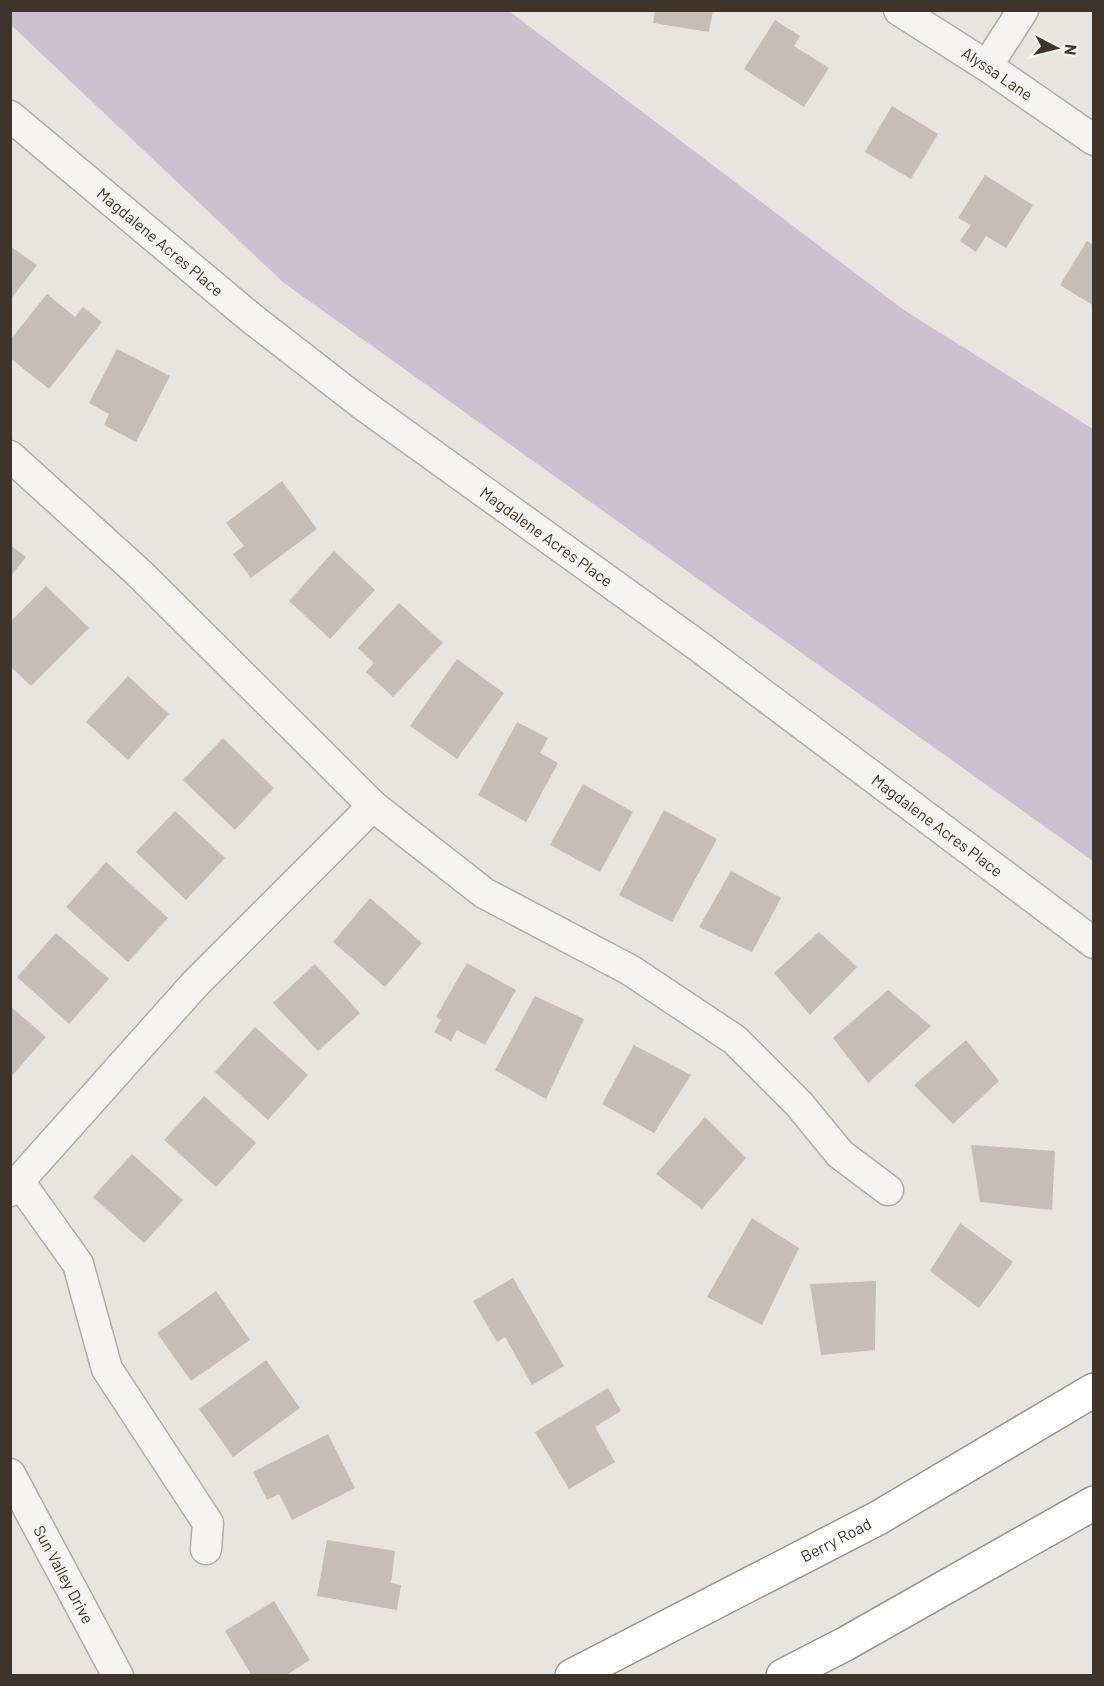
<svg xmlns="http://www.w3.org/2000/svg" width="1104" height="1686" font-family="Barlow,sans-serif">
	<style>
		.green { fill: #cbc1d1 }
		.building { fill: #c4beb7 }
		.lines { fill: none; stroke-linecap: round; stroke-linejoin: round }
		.minor-casing { stroke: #b2aca5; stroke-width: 33 }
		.trunk-casing { stroke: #9e9388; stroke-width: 36 }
		.minor { stroke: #f6f4f2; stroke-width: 30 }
		.trunk { stroke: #fff; stroke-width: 33 }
		.labels { text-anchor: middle; stroke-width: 6; stroke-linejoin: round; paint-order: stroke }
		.street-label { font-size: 16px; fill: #3e3429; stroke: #f6f2ef }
	</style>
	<rect width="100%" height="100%" fill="#e8e4e0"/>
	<path class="green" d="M10,11H509L904,310L1093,429V861L284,283L11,25Z"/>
	<g class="building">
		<path d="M655,10H713L709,32L653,23Z"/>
		<path d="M775,20L800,36L794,46L829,68L804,107L744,69Z"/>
		<path d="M892,106L938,134L911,179L865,152Z"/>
		<path d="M985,175L1033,205L1006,248L986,236L976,252L960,241L971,225L958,218Z"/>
		<path d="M1087,241L1094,245V306L1060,285Z"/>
		<path d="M10,246L37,265L10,300Z"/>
		<path d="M47,294L75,317L83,307L102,322L49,389L10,358V340Z"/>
		<path d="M117,349L170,376L136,442L104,425L109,414L89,403Z"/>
		<path d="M282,481L317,529L251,578L233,554L244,546L226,523Z"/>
		<path d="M10,545L26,557L10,577Z"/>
		<path d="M334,551L375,590L330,639L289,601Z"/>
		<path d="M46,586L89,628L31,686L10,666V622Z"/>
		<path d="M399,603L443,643L393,697L366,672L374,663L358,648Z"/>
		<path d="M457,659L504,693L457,759L410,726Z"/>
		<path d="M128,676L169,714L128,760L86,722Z"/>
		<path d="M517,722L548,738L540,753L558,763L526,822L478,795Z"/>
		<path d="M223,738L274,788L235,830L183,780Z"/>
		<path d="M583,784L633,812L600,872L550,845Z"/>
		<path d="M664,810L717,839L672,922L619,895Z"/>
		<path d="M175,811L225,858L186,900L136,852Z"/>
		<path d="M106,862L168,918L128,962L66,907Z"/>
		<path d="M731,871L781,898L752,952L699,927Z"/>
		<path d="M370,898L422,943L385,987L333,942Z"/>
		<path d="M819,932L857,967L810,1015L774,973Z"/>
		<path d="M56,933L109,979L69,1024L17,977Z"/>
		<path d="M467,963L516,990L485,1045L457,1030L451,1041L434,1032L441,1020L436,1017Z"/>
		<path d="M315,964L360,1013L318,1051L273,1003Z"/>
		<path d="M888,990L931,1026L868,1083L833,1038Z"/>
		<path d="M535,996L584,1019L546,1099L495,1070Z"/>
		<path d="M10,1006L46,1037L10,1078Z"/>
		<path d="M255,1027L308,1075L268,1120L215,1072Z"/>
		<path d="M966,1040L999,1081L953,1124L914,1085Z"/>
		<path d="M634,1045L691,1075L654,1133L602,1104Z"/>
		<path d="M204,1096L256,1143L216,1187L164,1140Z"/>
		<path d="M705,1117L746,1158L702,1209L656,1174Z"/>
		<path d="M971,1145L1055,1151L1052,1210L980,1202Z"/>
		<path d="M132,1154L183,1200L144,1243L93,1197Z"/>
		<path d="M752,1218L799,1248L762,1325L707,1297Z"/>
		<path d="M960,1223L1013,1262L979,1308L930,1271Z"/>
		<path d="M513,1278L564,1366L532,1385L505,1337L497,1342L473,1301Z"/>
		<path d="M876,1281L875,1350L821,1355L810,1284Z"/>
		<path d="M216,1291L250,1340L191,1381L157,1333Z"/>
		<path d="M266,1360L300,1408L233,1457L199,1409Z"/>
		<path d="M608,1388L621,1411L595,1427L615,1462L569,1489L535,1432Z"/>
		<path d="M328,1434L355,1488L292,1520L279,1494L267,1500L253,1472Z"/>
		<path d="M327,1540L395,1551L391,1583L401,1585L397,1610L317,1596Z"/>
		<path d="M274,1601L310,1660L285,1676H252L225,1631Z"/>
	</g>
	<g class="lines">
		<g class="minor-casing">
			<g id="minor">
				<path id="s1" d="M899,10L987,66L1094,140"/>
				<path d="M987,66L1023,10"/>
				<path id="s2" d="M10,116L250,317L362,404L697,645L1094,943"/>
				<path d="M10,456L139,573L373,806L484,893L630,970L735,1040L799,1104L840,1154L888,1190"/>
				<path d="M18,1180L78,1264L107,1369L208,1523L206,1549"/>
				<path d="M10,1191L195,984L373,806"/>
				<path id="s3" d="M10,1474L118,1676"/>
			</g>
		</g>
		<g class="trunk-casing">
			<g id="trunk">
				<path id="s4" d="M572,1676L878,1518L1094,1390"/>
				<path d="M783,1676L845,1644L1094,1503"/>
			</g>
		</g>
		<use href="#minor" class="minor"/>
		<use href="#trunk" class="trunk"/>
	</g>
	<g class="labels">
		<g class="street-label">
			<text dy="6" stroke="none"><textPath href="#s1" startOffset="117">Alyssa Lane</textPath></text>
			<text dy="6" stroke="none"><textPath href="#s2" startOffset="196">Magdalene Acres Place</textPath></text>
			<text dy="6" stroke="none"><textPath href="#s2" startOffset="682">Magdalene Acres Place</textPath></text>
			<text dy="6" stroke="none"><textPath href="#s2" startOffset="1168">Magdalene Acres Place</textPath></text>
			<text dy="6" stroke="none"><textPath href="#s4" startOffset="297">Berry Road</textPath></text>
			<text dy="6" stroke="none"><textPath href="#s3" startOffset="114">Sun Valley Drive</textPath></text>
		</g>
	</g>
	<rect width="1104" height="1686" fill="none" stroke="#3e3429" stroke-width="24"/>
	<g transform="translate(1056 48) rotate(97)" stroke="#f6f2ef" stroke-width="4.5" paint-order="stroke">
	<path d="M0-4.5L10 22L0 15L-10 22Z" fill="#3e3429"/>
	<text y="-9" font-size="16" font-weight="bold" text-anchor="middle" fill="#3e3429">N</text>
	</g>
</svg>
